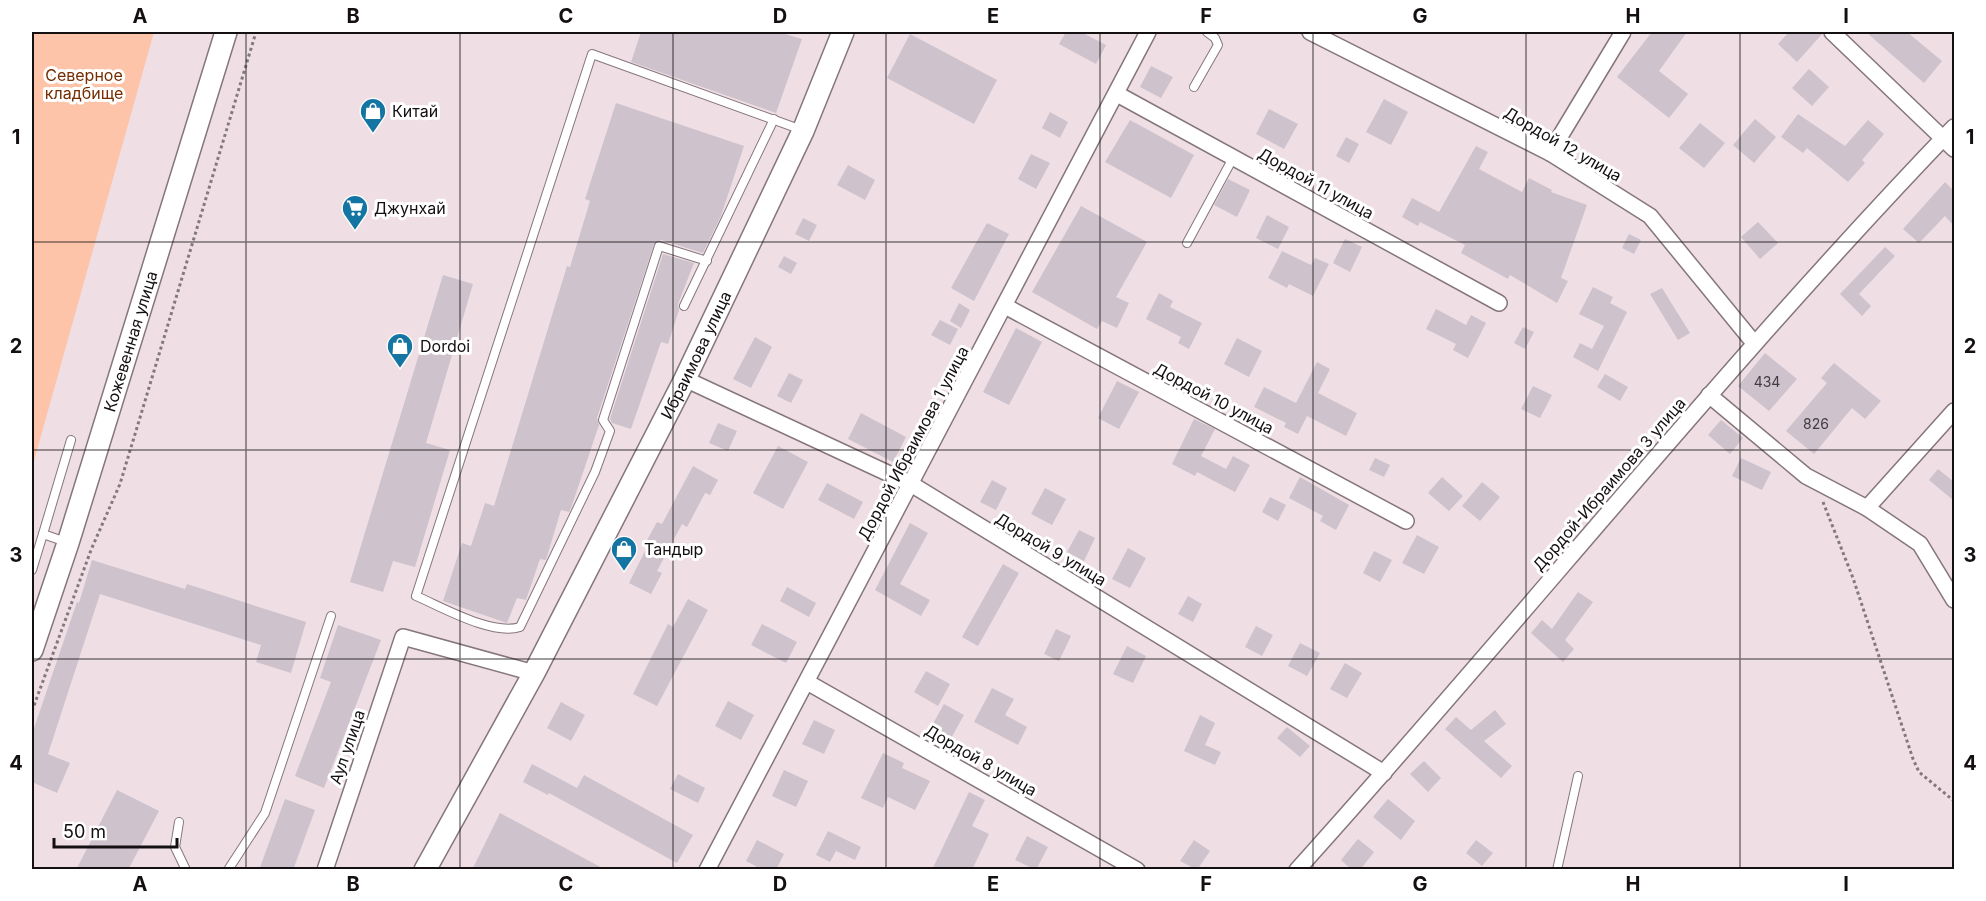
<svg xmlns="http://www.w3.org/2000/svg" width="1986" height="901" font-family="Inter,sans-serif">
	<style>
		.green { fill: #fdc4aa }
		.building { fill: #cec2cc }
		.lines { fill: none; stroke-linecap: round; stroke-linejoin: round }
		.lane-casing { stroke: #85767b; stroke-width: 10 }
		.street-casing { stroke: #85767b; stroke-width: 18 }
		.secondary-casing { stroke: #85767b; stroke-width: 24 }
		.path { stroke: #83797c; stroke-width: 3; stroke-dasharray: 3 3; stroke-linecap: butt }
		.lane { stroke: #fff; stroke-width: 8 }
		.street { stroke: #fff; stroke-width: 15 }
		.secondary { stroke: #fff; stroke-width: 21 }
		.grid { fill: none; stroke: #140f11; stroke-width: 1.5; stroke-opacity: 0.55 }
		.labels { text-anchor: middle; stroke-width: 6; stroke-linejoin: round; paint-order: stroke }
		.number-label { font-size: 14px; fill: #423c40 }
		.park-label { font-size: 16px; fill: #752d01; stroke: #fff }
		.poi-label { font-size: 16px; fill: #140f11; stroke: #fff; text-anchor: start }
		.street-label { font-size: 16px; fill: #140f11; stroke: #fff }
		.neatline { fill: none; stroke: #140f11; stroke-width: 2 }
		.grid-label { font-size: 20px; text-anchor: middle; font-weight: bold; fill: #140f11 }
	</style>
	<rect width="100%" height="100%" fill="#efdfe4"/>
	<path class="green" d="M32,32H154L32,468Z"/>
	<g class="building">
		<path d="M641,32H778L802,39L776,113L631,62Z"/>
		<path d="M1066,32H1081L1106,45L1096,64L1059,44Z"/>
		<path d="M1652,32H1687L1659,71L1688,94L1669,118L1617,77Z"/>
		<path d="M1789,32H1822L1823,33L1797,62L1778,44Z"/>
		<path d="M1866,32H1907L1942,61L1924,83Z"/>
		<path d="M910,34L997,80L974,124L887,78Z"/>
		<path d="M1151,66L1173,77L1161,98L1140,87Z"/>
		<path d="M1809,69L1829,87L1812,106L1792,88Z"/>
		<path d="M1384,99L1408,112L1391,145L1366,132Z"/>
		<path d="M616,103L744,146L721,216L703,253L661,240L654,244L597,418L599,425L571,508L569,512L561,510L546,560L540,559L526,600L517,598L507,623L443,601L462,543L471,546L485,503L494,506L567,266L570,267L590,201L585,199Z"/>
		<path d="M1269,109L1298,124L1284,149L1256,134Z"/>
		<path d="M1050,112L1068,122L1060,138L1042,128Z"/>
		<path d="M1798,114L1845,146L1868,120L1884,134L1862,160L1865,163L1848,182L1807,148L1803,153L1781,137Z"/>
		<path d="M1755,119L1776,137L1754,163L1733,145Z"/>
		<path d="M1130,120L1194,155L1171,198L1105,162Z"/>
		<path d="M1700,123L1725,143L1704,168L1679,148Z"/>
		<path d="M1346,137L1359,144L1349,163L1336,156Z"/>
		<path d="M1476,146L1488,152L1479,169L1522,192L1529,178L1552,190L1551,192L1587,205L1561,278L1568,281L1557,303L1510,275L1508,279L1461,253L1465,245L1420,222L1418,226L1402,217L1412,198L1439,212Z"/>
		<path d="M1031,154L1050,163L1036,189L1018,179Z"/>
		<path d="M848,165L875,180L865,200L837,185Z"/>
		<path d="M1228,179L1250,190L1237,217L1214,205Z"/>
		<path d="M1945,182L1954,191V226L1945,216L1919,243L1903,229Z"/>
		<path d="M1081,206L1147,242L1116,297L1129,303L1117,328L1102,321L1097,329L1032,292Z"/>
		<path d="M1267,215L1289,227L1278,249L1256,238Z"/>
		<path d="M803,218L817,225L809,241L795,234Z"/>
		<path d="M1758,222L1778,243L1760,259L1741,237Z"/>
		<path d="M987,223L1009,234L974,301L951,288Z"/>
		<path d="M1629,234L1641,240L1634,254L1622,248Z"/>
		<path d="M1345,239L1362,247L1350,272L1333,263Z"/>
		<path d="M1885,247L1895,256L1859,294L1871,306L1862,316L1840,294Z"/>
		<path d="M1282,251L1311,265L1315,258L1329,264L1313,296L1289,284L1287,288L1268,278Z"/>
		<path d="M663,254L694,263L678,304L679,310L668,344L661,342L631,429L612,423L610,419Z"/>
		<path d="M784,256L797,263L791,274L778,267Z"/>
		<path d="M443,275L473,284L426,443L450,450L415,567L393,561L383,592L350,582Z"/>
		<path d="M1593,287L1613,297L1610,303L1627,312L1598,371L1573,357L1580,343L1592,349L1604,326L1579,314Z"/>
		<path d="M1662,288L1690,333L1678,340L1650,294Z"/>
		<path d="M1159,293L1173,301L1170,307L1202,323L1189,349L1178,343L1181,337L1146,319Z"/>
		<path d="M959,303L970,310L961,328L950,321Z"/>
		<path d="M1436,309L1466,325L1471,315L1486,323L1468,358L1453,350L1456,344L1426,329Z"/>
		<path d="M940,320L958,329L950,345L931,335Z"/>
		<path d="M1523,327L1534,332L1525,349L1514,343Z"/>
		<path d="M1016,328L1042,342L1009,405L983,392Z"/>
		<path d="M755,337L772,347L751,388L733,379Z"/>
		<path d="M1237,338L1262,351L1249,377L1224,364Z"/>
		<path d="M1765,353L1797,379L1769,411L1738,386Z"/>
		<path d="M1317,362L1330,369L1318,393L1357,413L1346,436L1307,416L1298,434L1284,427L1286,423L1254,407L1264,387L1296,403Z"/>
		<path d="M1834,363L1881,401L1865,419L1852,408L1814,454L1786,431L1827,383L1821,378Z"/>
		<path d="M789,373L803,380L791,403L777,396Z"/>
		<path d="M1605,374L1628,387L1620,401L1597,387Z"/>
		<path d="M1117,381L1139,392L1119,429L1098,418Z"/>
		<path d="M1533,386L1552,395L1540,418L1521,409Z"/>
		<path d="M861,413L906,437L893,462L848,439Z"/>
		<path d="M1194,419L1215,429L1201,456L1226,469L1233,456L1250,465L1235,492L1197,472L1195,476L1172,464Z"/>
		<path d="M1721,420L1743,438L1730,454L1708,435Z"/>
		<path d="M718,423L737,431L728,451L709,443Z"/>
		<path d="M778,446L808,462L783,509L753,493Z"/>
		<path d="M1375,458L1390,465L1384,477L1369,470Z"/>
		<path d="M1741,458L1771,472L1762,490L1732,476Z"/>
		<path d="M693,466L718,480L710,495L705,493L687,527L682,524L657,571L662,573L651,594L629,583L648,545L645,544L657,522L662,524Z"/>
		<path d="M1938,469L1954,482V501L1929,480Z"/>
		<path d="M1300,477L1349,505L1336,530L1320,521L1323,516L1289,498Z"/>
		<path d="M1442,477L1463,496L1449,511L1428,493Z"/>
		<path d="M992,480L1007,488L996,510L980,502Z"/>
		<path d="M1482,482L1500,497L1480,521L1462,506Z"/>
		<path d="M827,483L863,502L854,519L818,500Z"/>
		<path d="M1045,488L1066,499L1052,525L1031,514Z"/>
		<path d="M1270,497L1286,505L1278,521L1262,512Z"/>
		<path d="M910,523L928,533L900,584L930,600L921,616L875,590Z"/>
		<path d="M1079,530L1095,538L1084,561L1067,552Z"/>
		<path d="M1417,535L1439,547L1424,574L1402,563Z"/>
		<path d="M1128,548L1146,558L1130,588L1112,579Z"/>
		<path d="M1374,551L1392,560L1380,582L1363,573Z"/>
		<path d="M92,560L185,589L187,584L306,622L291,673L256,662L261,645L100,594L48,754L70,763L57,793L32,782V734L77,602L79,603Z"/>
		<path d="M1003,564L1019,573L978,646L962,637Z"/>
		<path d="M787,587L816,603L809,617L780,601Z"/>
		<path d="M1578,592L1593,602L1565,640L1574,649L1563,662L1531,633L1542,620L1552,629Z"/>
		<path d="M1188,596L1202,604L1193,622L1178,614Z"/>
		<path d="M688,599L708,610L657,706L633,694L668,624L673,627Z"/>
		<path d="M762,624L797,642L786,663L751,645Z"/>
		<path d="M338,625L381,640L324,788L295,776L331,682L320,678Z"/>
		<path d="M1256,626L1273,635L1262,656L1245,647Z"/>
		<path d="M1056,629L1071,636L1059,661L1044,654Z"/>
		<path d="M1300,643L1320,653L1307,676L1288,666Z"/>
		<path d="M1127,646L1146,656L1133,683L1113,674Z"/>
		<path d="M1345,663L1362,673L1347,698L1330,689Z"/>
		<path d="M926,671L950,684L938,706L914,692Z"/>
		<path d="M992,688L1014,699L1005,715L1027,727L1018,745L974,722Z"/>
		<path d="M728,701L754,715L741,740L715,726Z"/>
		<path d="M561,702L585,715L571,741L547,728Z"/>
		<path d="M944,704L964,715L950,740L930,729Z"/>
		<path d="M1495,710L1506,724L1484,741L1512,766L1501,778L1445,729L1456,717L1471,730Z"/>
		<path d="M1200,715L1215,723L1205,745L1221,752L1215,765L1184,751Z"/>
		<path d="M814,720L835,730L824,754L802,744Z"/>
		<path d="M1287,727L1310,746L1300,757L1277,738Z"/>
		<path d="M883,753L904,763L902,768L930,781L915,810L888,797L883,808L861,798Z"/>
		<path d="M1424,761L1441,778L1428,792L1410,774Z"/>
		<path d="M532,764L577,788L584,775L693,835L677,863L549,793L548,795L523,782Z"/>
		<path d="M784,770L808,781L796,807L772,796Z"/>
		<path d="M678,774L705,788L698,803L670,789Z"/>
		<path d="M117,790L159,811L128,870H76Z"/>
		<path d="M969,792L985,800L972,826L989,834L972,870H932Z"/>
		<path d="M285,799L315,810L293,870H259Z"/>
		<path d="M1388,799L1415,821L1401,840L1373,817Z"/>
		<path d="M500,813L606,870H472Z"/>
		<path d="M828,831L861,847L855,860L836,851L830,862L816,855Z"/>
		<path d="M1027,836L1048,847L1036,870L1015,860Z"/>
		<path d="M1358,839L1374,852L1360,870H1352L1341,860Z"/>
		<path d="M757,840L784,854L776,870H763L746,861Z"/>
		<path d="M1194,840L1210,851L1197,870L1180,861Z"/>
		<path d="M1476,840L1493,853L1482,866L1466,853Z"/>
	</g>
	<g class="lines">
		<g class="lane-casing">
			<g id="lane">
				<path d="M1194,87L1218,45L1215,38L1207,32"/>
				<path d="M1187,243L1233,158"/>
				<path d="M707,261L659,246L603,420L610,431L595,472L520,627C492,636 442,607 416,596L592,54L802,130"/>
				<path d="M684,306L774,119"/>
				<path d="M43,534L71,440"/>
				<path d="M32,570L43,534L66,542"/>
				<path d="M179,822L175,847L186,870"/>
				<path d="M228,870L265,813L331,616"/>
				<path d="M1557,870L1578,776"/>
			</g>
		</g>
		<g class="street-casing">
			<g id="street">
				<path d="M1310,32L1550,153L1650,216L1754,343"/>
				<path d="M1832,32L1954,149"/>
				<path d="M1117,94L1499,303"/>
				<path d="M1550,153L1623,32"/>
				<path d="M1005,306L1406,521"/>
				<path d="M685,379L911,484L1384,773"/>
				<path d="M1709,395L1806,476L1867,508L1920,544L1954,600"/>
				<path d="M1867,508L1954,411"/>
				<path d="M807,682L1137,870"/>
				<path d="M325,870L403,637L534,673"/>
				<path d="M707,870L1148,32"/>
				<path d="M1297,870C1519,624 1725,365 1954,127"/>
			</g>
		</g>
		<g class="secondary-casing">
			<g id="secondary">
				<path id="s1" d="M32,650L68,543L226,32"/>
				<path id="s2" d="M425,870L534,673L685,379L803,131L843,32"/>
			</g>
		</g>
		<g class="path">
			<path d="M1823,502L1853,578L1913,759L1919,772L1954,801"/>
			<path d="M32,711L91,550L120,484L256,32"/>
		</g>
		<use href="#lane" class="lane"/>
		<use href="#street" class="street"/>
		<use href="#secondary" class="secondary"/>
	</g>
	<path class="grid" d="M246,32V870M460,32V870M673,32V870M886,32V870M1100,32V870M1313,32V870M1526,32V870M1740,32V870M32,242H1954M32,450H1954M32,659H1954"/>
	<defs>
		<g id="shop-pin" transform="scale(1.35)"><path d="M0 17L-7.5 6A9.5 9.5 0 1 1 7.5 6Z" fill="#1475a2" stroke="#fff"/><path d="M-5-2.5h2.3a2.7 3.5 0 0 1 5.4 0H5L5.5 6h-11ZM-1.5-2.5h3a1.5 2.3 0 0 0-3 0Z" fill="#fff"/></g>
		<g id="supermarket-pin" transform="scale(1.35)"><path d="M0 17L-7.5 6A9.5 9.5 0 1 1 7.5 6Z" fill="#1475a2" stroke="#fff"/><path d="M-6-5.5h2.5l.6 2H6L4.5 2H-2.5L-4.4-4H-6ZM-1.5 3.2a1.3 1.3 0 1 0 .1 0ZM3 3.2a1.3 1.3 0 1 0 .1 0Z" fill="#fff"/></g>
	</defs>
	<g fill-rule="evenodd">
		<use href="#shop-pin" x="373" y="111"/>
		<use href="#supermarket-pin" x="355" y="208"/>
		<use href="#shop-pin" x="400" y="346"/>
		<use href="#shop-pin" x="624" y="549"/>
	</g>
	<g class="labels">
		<g class="number-label">
			<text x="1767" y="387">434</text>
			<text x="1816" y="429">826</text>
		</g>
		<g class="park-label">
			<text x="84" y="81">Северное<tspan x="84" dy="18">кладбище</tspan></text>
		</g>
		<g class="poi-label">
			<text x="392" y="117">Китай</text>
			<text x="374" y="214">Джунхай</text>
			<text x="420" y="352">Dordoi</text>
			<text x="644" y="555">Тандыр</text>
		</g>
		<g class="street-label">
			<text transform="translate(1563 144) rotate(30)" y="6">Дордой 12 улица</text>
			<text transform="translate(1316 183) rotate(29)" y="6">Дордой 11 улица</text>
			<text dy="6" stroke="none"><textPath href="#s1" startOffset="324">Кожевенная улица</textPath></text>
			<text dy="6" stroke="none"><textPath href="#s2" startOffset="582">Ибраимова улица</textPath></text>
			<text transform="translate(1214 398) rotate(28)" y="6">Дордой 10 улица</text>
			<text transform="translate(913 443) rotate(-62)" y="6">Дордой Ибраимова 1 улица</text>
			<text transform="translate(1609 484) rotate(-49)" y="6">Дордой-Ибраимова 3 улица</text>
			<text transform="translate(1051 549) rotate(31)" y="6">Дордой 9 улица</text>
			<text transform="translate(347 747) rotate(-71)" y="6">Аул улица</text>
			<text transform="translate(981 760) rotate(30)" y="6">Дордой 8 улица</text>
		</g>
	</g>
	<rect width="1986" height="901" fill="none" stroke="#ffffff" stroke-width="66"/>
	<path d="M54 838v9h123v-9" fill="none" stroke="#140f11" stroke-width="3"/>
	<text x="63" y="838" font-size="18" fill="#140f11" stroke="#ffffff" stroke-width="4.5" paint-order="stroke">50 m</text>
	<rect x="33" y="33" width="1920" height="835" class="neatline"/>
	<g class="grid-label">
		<text x="140" y="23">A</text>
		<text x="353" y="23">B</text>
		<text x="566" y="23">C</text>
		<text x="780" y="23">D</text>
		<text x="993" y="23">E</text>
		<text x="1206" y="23">F</text>
		<text x="1420" y="23">G</text>
		<text x="1633" y="23">H</text>
		<text x="1846" y="23">I</text>
		<text x="16" y="144">1</text>
		<text x="1970" y="144">1</text>
		<text x="16" y="353">2</text>
		<text x="1970" y="353">2</text>
		<text x="16" y="562">3</text>
		<text x="1970" y="562">3</text>
		<text x="16" y="770">4</text>
		<text x="1970" y="770">4</text>
		<text x="140" y="891">A</text>
		<text x="353" y="891">B</text>
		<text x="566" y="891">C</text>
		<text x="780" y="891">D</text>
		<text x="993" y="891">E</text>
		<text x="1206" y="891">F</text>
		<text x="1420" y="891">G</text>
		<text x="1633" y="891">H</text>
		<text x="1846" y="891">I</text>
	</g>
</svg>
